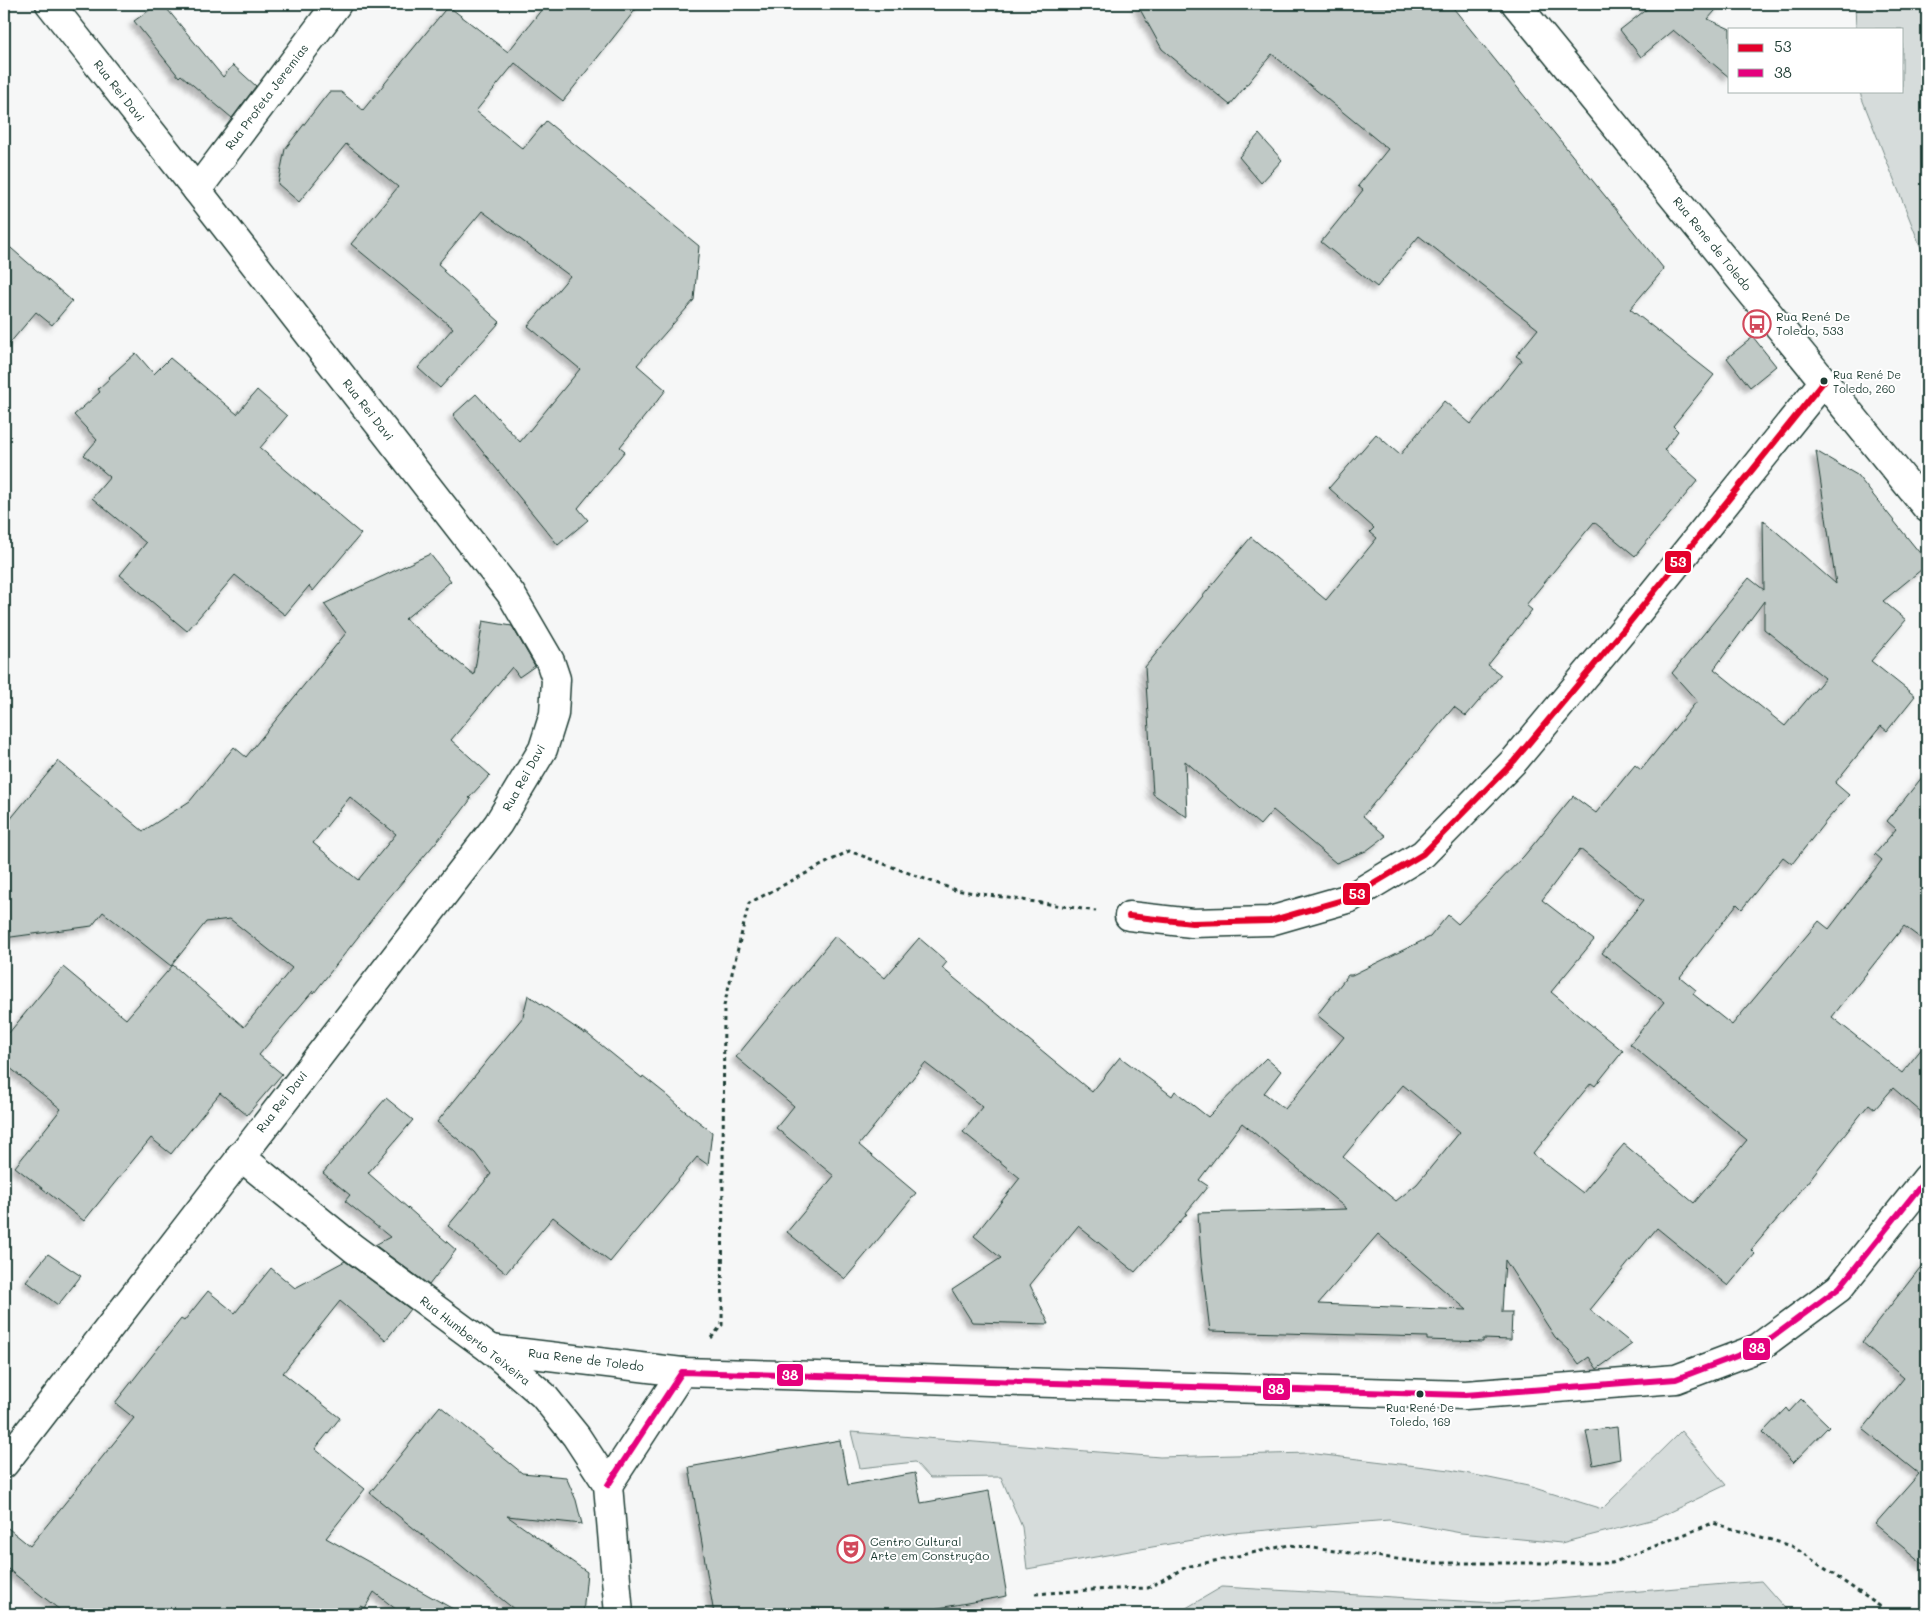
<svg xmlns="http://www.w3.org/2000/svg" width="1931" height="1618" font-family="Mali,sans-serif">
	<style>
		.green { fill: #d6dcdb; stroke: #7a8c88 }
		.building { fill: #c0c9c6; stroke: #1f3d34; fill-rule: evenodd; filter: url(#shadow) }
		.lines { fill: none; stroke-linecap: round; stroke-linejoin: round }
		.street-casing { stroke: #1f3d34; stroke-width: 31 }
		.path { stroke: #1f3d34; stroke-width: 3; stroke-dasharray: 4 4; stroke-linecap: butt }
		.street { stroke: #fff; stroke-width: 28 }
		.bus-1-casing { stroke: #fff; stroke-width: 10 }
		.bus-2-casing { stroke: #fff; stroke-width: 10 }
		.bus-1 { stroke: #e4002b; stroke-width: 6 }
		.bus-2 { stroke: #e5007d; stroke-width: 6 }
		.bus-dot { fill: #1f3d34; stroke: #fff; stroke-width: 2 }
		.labels { text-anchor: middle; stroke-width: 4; stroke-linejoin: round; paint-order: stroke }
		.bus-label { font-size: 11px; fill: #1f3d34; stroke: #fff; text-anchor: start }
		.street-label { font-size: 12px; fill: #1f3d34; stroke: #fff }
		.poi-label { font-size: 12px; fill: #1f3d34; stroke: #fff; text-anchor: start }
		.line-badge { stroke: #fff; stroke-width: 2 }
		.badge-label { font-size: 14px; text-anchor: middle; font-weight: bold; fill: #fff }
	</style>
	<defs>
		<filter id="shadow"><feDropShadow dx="-4.5" dy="4.5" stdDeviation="2.5" flood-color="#0004"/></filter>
	</defs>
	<rect width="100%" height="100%" fill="#f6f7f7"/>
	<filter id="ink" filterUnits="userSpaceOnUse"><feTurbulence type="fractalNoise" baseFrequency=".02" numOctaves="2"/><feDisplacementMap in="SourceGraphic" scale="10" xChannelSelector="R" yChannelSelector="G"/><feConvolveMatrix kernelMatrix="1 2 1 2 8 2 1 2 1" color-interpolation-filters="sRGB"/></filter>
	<g filter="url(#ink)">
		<g class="green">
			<path d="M1855,4H1927V263L1861,96L1860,91H1902V29H1856Z"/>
			<path d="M1681,1431L1726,1485L1655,1519L1561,1543L1461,1533L1389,1520L1232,1533L1027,1569L1022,1527L1001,1477L930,1478L915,1462L860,1468L851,1432L1160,1457L1308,1453L1450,1470L1528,1486L1602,1509Z"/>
			<path d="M1761,1581L1790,1614H1176L1222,1587L1496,1603Z"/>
		</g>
		<g class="building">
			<path d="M158,4H163L223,77L233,65L256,86L232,118L181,75L179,77L134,21Z"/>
			<path d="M546,4H640L563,101L515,63L476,111L523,149L546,121L699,246L694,300L637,365L666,390L620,447L625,451L578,508L588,520L558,545L453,415L476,394L520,442L580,369L528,326L570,276L482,211L438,264L445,270L443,271L500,322L440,388L418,368L453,328L351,244L398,187L346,144L299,202L278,184L285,149L329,92H341L363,110L448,6L508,52Z"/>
			<path d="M1137,4H1450L1664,269L1630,309L1714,375L1673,426L1678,431L1664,450L1698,480L1635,556L1594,522L1526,605L1532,610L1488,665L1501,675L1466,716L1454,707L1363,816L1386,836L1366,851L1336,863L1273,810L1260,825L1185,761L1187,817L1153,794L1145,667L1251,537L1326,600L1377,538L1370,532L1374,528L1329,488L1376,434L1400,455L1444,401L1471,424L1522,360L1516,356L1538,329L1419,236L1377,287L1321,242L1363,190L1358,186L1388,149L1272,54L1230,105L1162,49Z"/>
			<path d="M1643,4H1721L1708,19L1730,29V78L1673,30L1641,57L1620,30L1648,8Z"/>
			<path d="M1259,134L1282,160L1261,183L1239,157Z"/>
			<path d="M4,242L72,301L52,325L36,312L4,350Z"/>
			<path d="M1753,337L1776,366L1750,387L1727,358Z"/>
			<path d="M136,353L154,374L170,358L237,414L257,390L287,416L260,448L361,534L313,591L309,586L285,615L235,575L187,631L120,575L146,543L92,498L110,477L84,455L97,440L74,415L100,392L98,389L110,378L109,377Z"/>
			<path d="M1816,451L1857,475L1927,562V565L1883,601L1906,620L1871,661L1915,696L1887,731L1881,726L1835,783L1849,795L1826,821L1792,864L1783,857L1742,909L1737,904L1680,977L1696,990L1693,994L1732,1025L1819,921L1829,929L1882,860L1875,854L1896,829L1887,821L1927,771V943L1904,926L1832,1017L1902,1073L1927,1042V1117L1893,1088L1875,1109L1869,1104L1795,1198L1751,1250L1755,1254L1728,1286L1657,1228L1590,1310L1632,1344L1597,1369L1589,1357L1579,1364L1569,1350L1555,1337L1505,1260L1502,1312H1512L1511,1340L1483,1339V1342L1427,1340V1337L1210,1331L1201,1257L1198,1213L1347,1209L1242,1123L1199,1180L1208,1186L1185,1214H1187L1135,1272L1078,1226L1030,1285L1049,1324L972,1322L952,1290L1001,1258L974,1236L1020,1178L963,1132L983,1107L925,1063L859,1145L916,1193L881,1236L845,1279L787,1232L834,1176L776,1128L794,1106L736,1057L835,936L885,978L919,938L947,962L942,968L1092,1092L1120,1057L1172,1096L1175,1091L1208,1117L1266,1058L1281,1071L1264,1093L1285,1109L1344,1037L1317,1015L1348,975H1352L1430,937L1448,915L1458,924L1524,856L1573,796L1596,813L1635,765L1641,770L1697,701L1672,673L1749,578L1764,590L1763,520L1836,584ZM1764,601V629L1825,678L1785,726L1714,669ZM1580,849L1644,900L1602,953L1664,1002L1630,1044L1747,1140L1694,1203L1624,1144L1583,1193L1533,1154L1591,1083L1595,1086L1623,1051L1551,992L1594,940L1542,900ZM1403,1085L1460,1132L1417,1184L1396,1201L1343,1157ZM1378,1234L1467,1310L1318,1304Z"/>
			<path d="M430,554L451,581L405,619L474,675L483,621L512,626L535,666L519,677L512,667L451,740L490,775L469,798L471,799L459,815L387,900L314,993L313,991L259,1055L282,1074L247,1115L220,1093L171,1154L151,1138L84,1221L15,1167L61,1109L4,1063V1039L63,967L126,1019L173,965L244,1027L292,968L230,919L206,922L171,966L103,912L92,926L4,938V827L58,761L143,831L190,801L234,747L246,757L346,633L324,604ZM350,797L396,834L358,880L313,843Z"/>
			<path d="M528,995L585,1034V1032L642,1078L643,1076L667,1095L681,1108L712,1132L708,1165L697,1157L610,1262L553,1217L506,1273L448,1226L491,1174L475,1153L437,1122L523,1017Z"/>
			<path d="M386,1098L413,1120L368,1173L456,1250L429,1285L375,1245L390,1237L345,1201L350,1195L323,1173Z"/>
			<path d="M48,1254L81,1276L58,1305L26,1281Z"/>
			<path d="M1927,1259V1567L1875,1524L1919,1474L1863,1429L1904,1378L1862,1342Z"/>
			<path d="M345,1261L410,1309L386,1340L340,1301L283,1373L340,1418L315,1449L365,1489L326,1538L462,1614H402L374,1592L365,1608L360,1606L353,1614H65L4,1566V1525L30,1546L134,1418L115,1403L181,1319L184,1321L208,1291L235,1313L271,1268L295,1288Z"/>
			<path d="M1801,1399L1829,1426L1793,1463L1763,1432L1786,1408L1789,1412Z"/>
			<path d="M440,1406L522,1473L566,1477L576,1500L582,1524L507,1516L587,1572L583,1614H520L370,1493Z"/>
			<path d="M1617,1427L1620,1459L1593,1465L1586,1431Z"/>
			<path d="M840,1440L848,1485L915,1473L921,1503L989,1491L1007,1596L904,1614H714L689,1467Z"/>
		</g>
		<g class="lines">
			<g class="street-casing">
				<g id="street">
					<path d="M1516,4L1927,508"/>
					<path d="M197,190L337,4"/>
					<path d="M1129,916L1192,923L1270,921L1350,898L1423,854L1514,761L1625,628L1824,381"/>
					<path d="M240,1156L353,1248L490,1349L543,1395L576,1436L608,1485L619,1614"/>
					<path d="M490,1349L682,1372"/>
					<path d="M4,1464L498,824L543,749L554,714L556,679L550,661L511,594L197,190L50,4"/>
					<path d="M608,1485L682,1372L1465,1395L1676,1379L1758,1348L1839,1288L1927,1178"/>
				</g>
			</g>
			<g class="path">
				<path d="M711,1338L722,1325L724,1006L749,903L849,851L955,890L1096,911"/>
				<path d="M1035,1594L1088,1590L1148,1588L1186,1567L1289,1545L1428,1563H1612L1713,1523L1792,1546L1891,1614"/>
			</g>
			<use href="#street" class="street"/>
			<g class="bus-1-casing">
				<path id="bus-1" d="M1129,916L1192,923L1270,921L1350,898L1423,854L1514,761L1625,628L1824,381"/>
			</g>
			<g class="bus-2-casing">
				<path id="bus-2" d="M608,1485L682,1372L1465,1395L1676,1379L1758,1348L1839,1288L1927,1178"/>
			</g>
			<use href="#bus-1" class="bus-1"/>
			<use href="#bus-2" class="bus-2"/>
		</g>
	</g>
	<defs>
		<g id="bus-ring" transform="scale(1.4375)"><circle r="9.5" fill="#fff" stroke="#d1495b" stroke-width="1.5"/><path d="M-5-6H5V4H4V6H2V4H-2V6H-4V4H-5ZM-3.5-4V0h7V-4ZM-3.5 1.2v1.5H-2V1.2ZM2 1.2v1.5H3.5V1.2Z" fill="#d1495b"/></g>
		<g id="theatre-ring" transform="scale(1.4375)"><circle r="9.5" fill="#fff" stroke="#d1495b" stroke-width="1.5"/><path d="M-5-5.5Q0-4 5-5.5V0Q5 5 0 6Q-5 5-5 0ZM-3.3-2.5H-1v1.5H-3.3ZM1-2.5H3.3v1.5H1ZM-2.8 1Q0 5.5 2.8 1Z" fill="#d1495b"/></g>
	</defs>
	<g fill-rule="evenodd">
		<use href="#bus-ring" x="1757" y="324"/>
		<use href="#theatre-ring" x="851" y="1549"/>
	</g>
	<g class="bus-dot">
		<circle cx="1824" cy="381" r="4.5"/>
		<circle cx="1420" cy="1394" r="4.5"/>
	</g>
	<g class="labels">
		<g class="bus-label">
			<text x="1833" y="379">Rua René De<tspan x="1833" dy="14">Toledo, 260</tspan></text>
			<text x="1420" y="1412" text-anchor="middle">Rua René De<tspan x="1420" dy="14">Toledo, 169</tspan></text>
		</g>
		<g class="street-label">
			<text transform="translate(119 91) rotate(52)" y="4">Rua Rei Davi</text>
			<text transform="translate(267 97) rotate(-53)" y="4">Rua Profeta Jeremias</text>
			<text transform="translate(1712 244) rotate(51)" y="4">Rua Rene de Toledo</text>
			<text transform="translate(368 410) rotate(52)" y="4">Rua Rei Davi</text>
			<text transform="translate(524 778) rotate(-61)" y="4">Rua Rei Davi</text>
			<text transform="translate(282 1102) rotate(-52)" y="4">Rua Rei Davi</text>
			<text transform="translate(475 1341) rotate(38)" y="4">Rua Humberto Teixeira</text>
			<text transform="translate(586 1360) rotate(7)" y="4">Rua Rene de Toledo</text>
		</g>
		<g class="poi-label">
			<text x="1776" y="321">Rua René De<tspan x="1776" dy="14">Toledo, 533</tspan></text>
			<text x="870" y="1546">Centro Cultural<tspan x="870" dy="14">Arte em Construção</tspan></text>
		</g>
	</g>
	<g class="line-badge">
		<rect x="1664" y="550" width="28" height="24" rx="5" fill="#e4002b"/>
		<rect x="1342" y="882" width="29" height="24" rx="5" fill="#e4002b"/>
		<rect x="1742" y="1337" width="29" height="24" rx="5" fill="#e5007d"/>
		<rect x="776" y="1363" width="28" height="24" rx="5" fill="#e5007d"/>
		<rect x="1262" y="1377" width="29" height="24" rx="5" fill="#e5007d"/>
	</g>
	<g class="badge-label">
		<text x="1678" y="567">53</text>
		<text x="1357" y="899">53</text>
		<text x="1757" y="1353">38</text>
		<text x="790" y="1380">38</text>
		<text x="1276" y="1394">38</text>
	</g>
	<rect width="1931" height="1618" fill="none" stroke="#fff" stroke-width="20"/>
	<rect x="10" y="10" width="1911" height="1598" fill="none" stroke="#1f3d34" stroke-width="2" filter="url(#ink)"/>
	<rect x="1728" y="28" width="175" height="65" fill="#ffffff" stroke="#a5b1ae"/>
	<rect x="1738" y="44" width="25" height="8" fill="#e4002b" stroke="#a5b1ae"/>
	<text x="1774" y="52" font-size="15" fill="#1f3d34">53</text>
	<rect x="1738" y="69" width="25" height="8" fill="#e5007d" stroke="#a5b1ae"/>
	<text x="1774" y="78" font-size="15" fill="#1f3d34">38</text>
</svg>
